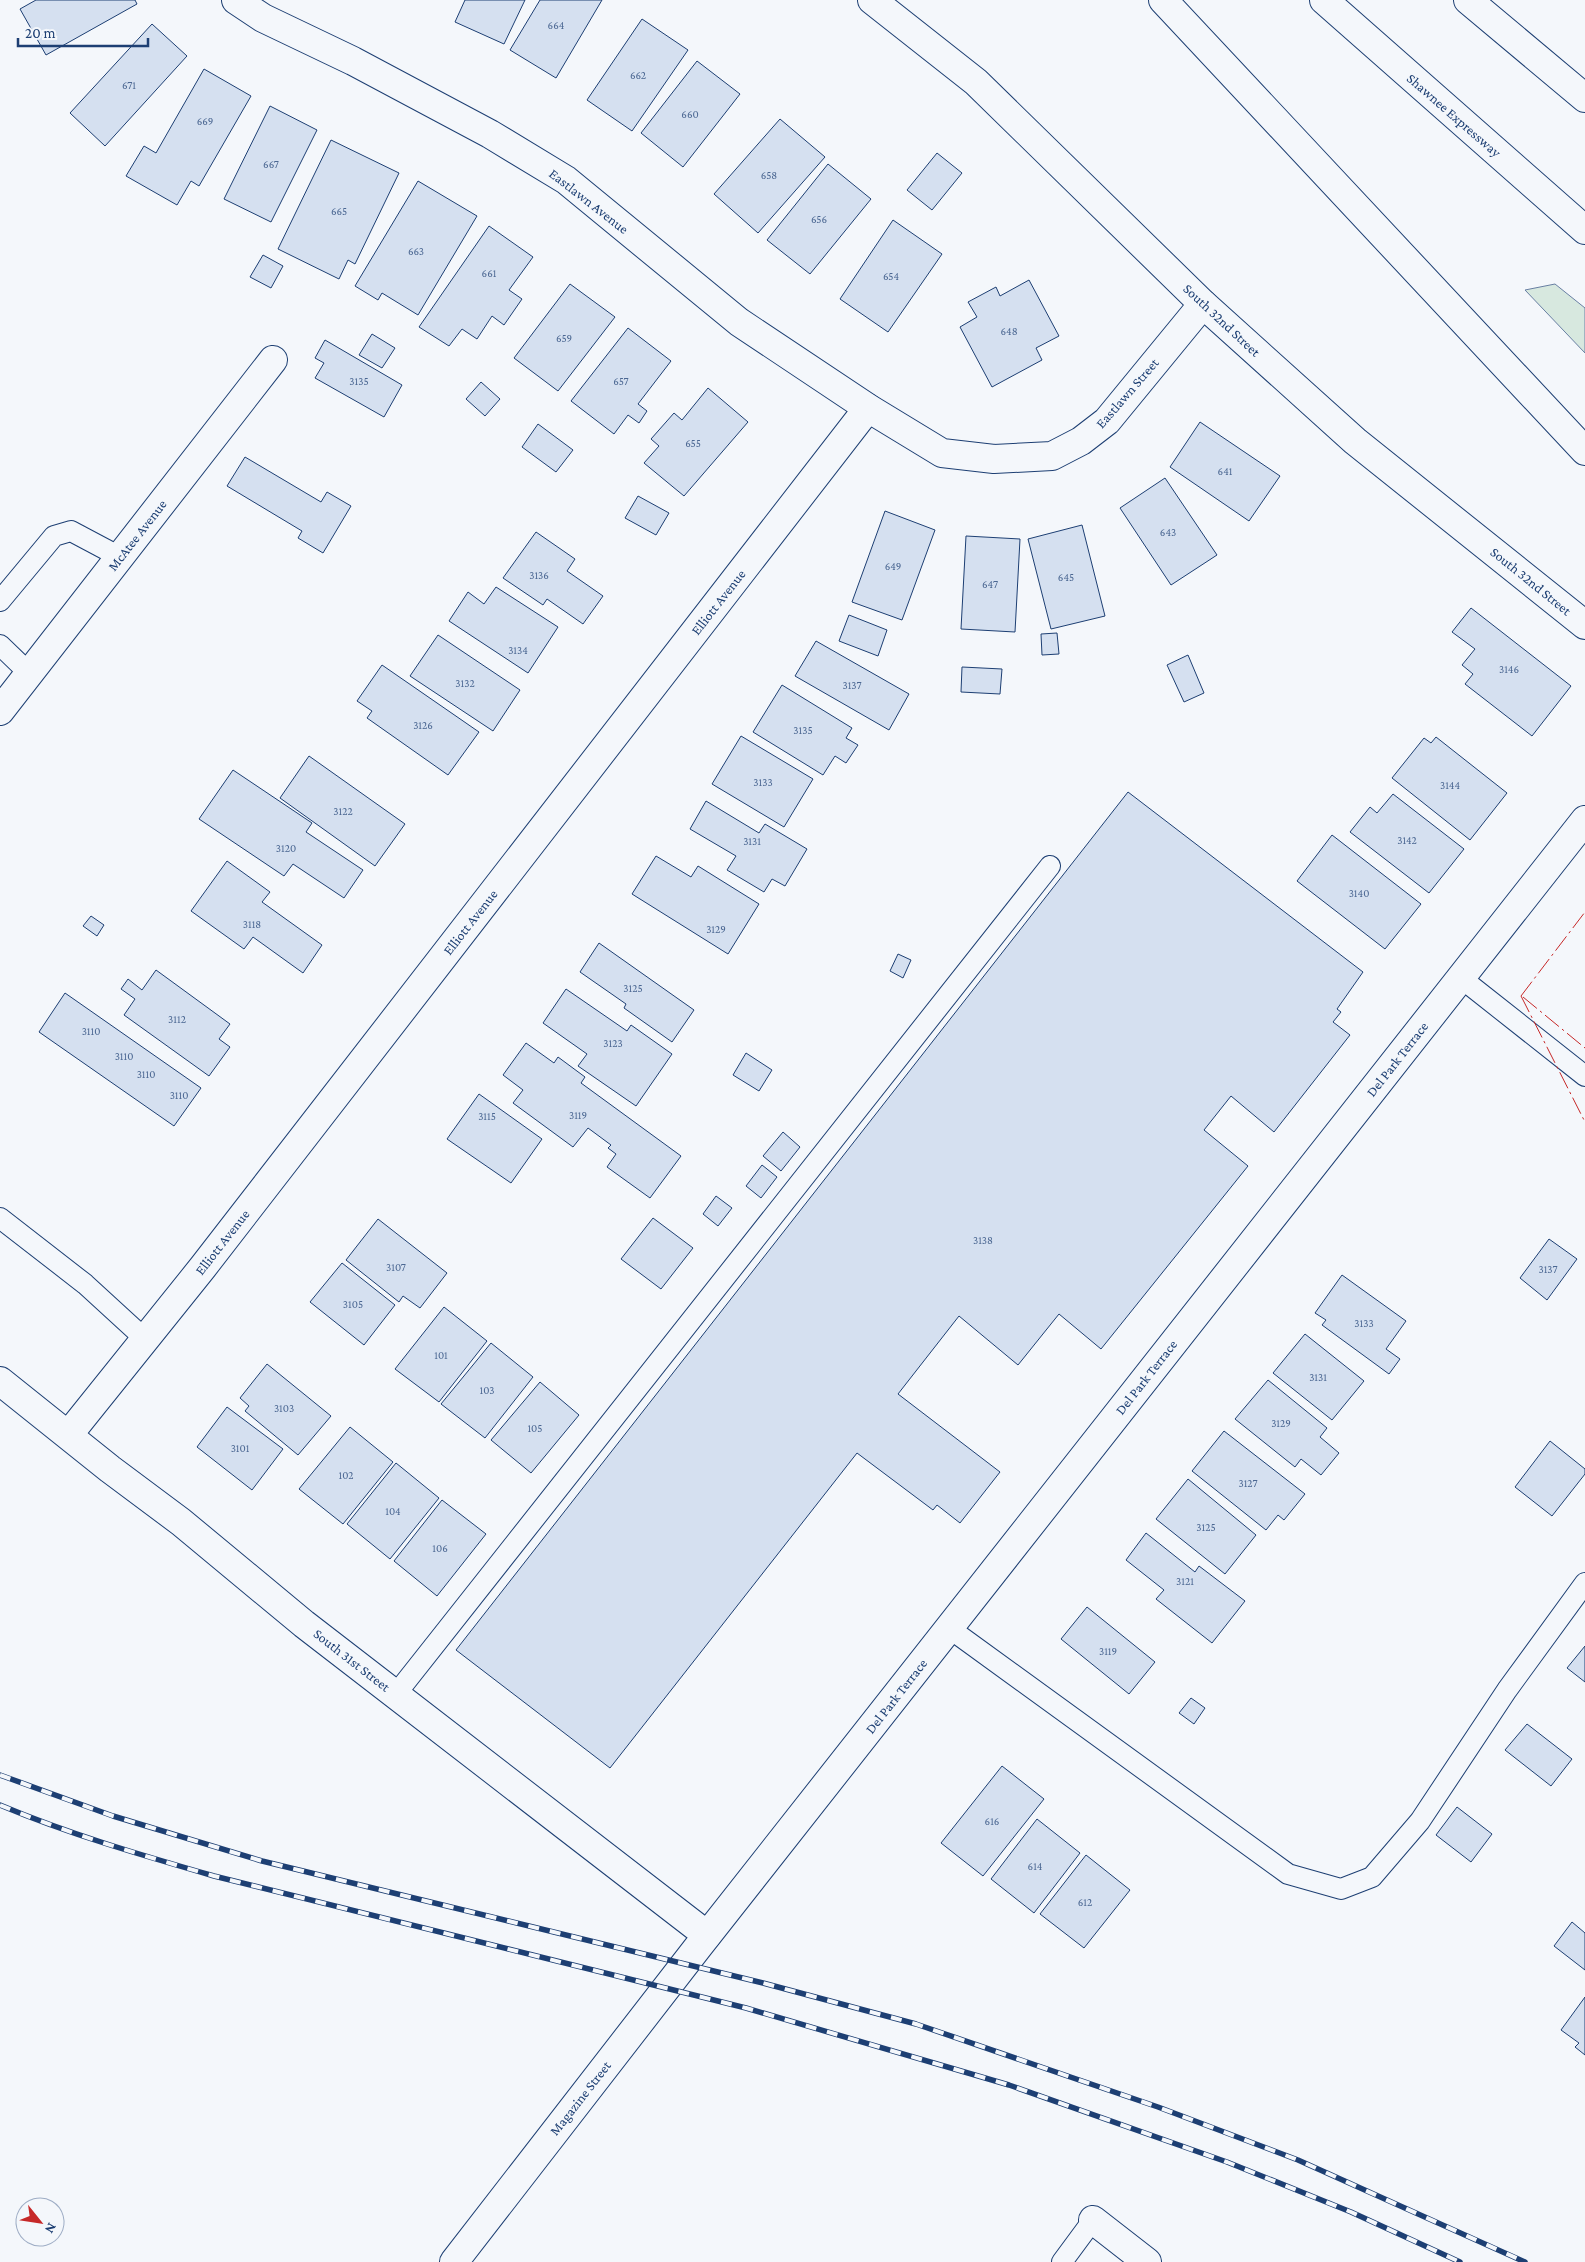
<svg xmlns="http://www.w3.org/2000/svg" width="1585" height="2262" font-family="'Crimson Pro',serif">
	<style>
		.green { fill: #d7e8df; stroke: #687fa3 }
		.building { fill: #d5e0f0; stroke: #1d3f73 }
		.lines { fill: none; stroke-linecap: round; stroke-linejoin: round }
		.service-casing { stroke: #1d3f73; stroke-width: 22 }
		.minor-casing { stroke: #1d3f73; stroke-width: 30 }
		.motorway-casing { stroke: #1d3f73; stroke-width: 30 }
		.service { stroke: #f4f7fb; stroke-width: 20 }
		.minor { stroke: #f4f7fb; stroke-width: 28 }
		.motorway { stroke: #f4f7fb; stroke-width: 28 }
		.rail-casing { stroke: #1d3f73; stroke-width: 5.5 }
		.rail { stroke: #f4f7fb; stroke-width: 4; stroke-dasharray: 11; stroke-linecap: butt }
		.power { stroke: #c62828; stroke-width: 1; stroke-dasharray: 18 4 2.5 4; stroke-linecap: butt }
		.labels { text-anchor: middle; stroke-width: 4; stroke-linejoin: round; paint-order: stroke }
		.number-label { font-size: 11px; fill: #4b6792 }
		.street-label { font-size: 14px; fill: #1d3f73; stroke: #f4f7fb }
	</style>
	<rect width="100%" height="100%" fill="#f4f7fb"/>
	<path class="green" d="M1555,284L1585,308V353L1525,290Z"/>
	<g class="building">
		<path d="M36,0H135L137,4L46,55L20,9Z"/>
		<path d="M465,0H525L504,44L455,22Z"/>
		<path d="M540,0H602L556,78L510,50Z"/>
		<path d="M642,19L688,50L632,131L587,100Z"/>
		<path d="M152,24L187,56L105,146L70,113Z"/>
		<path d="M697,61L740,94L683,167L641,133Z"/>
		<path d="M204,69L251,96L199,186L191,181L177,205L126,176L144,146L156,153Z"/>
		<path d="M270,106L317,130L271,222L224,199Z"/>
		<path d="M780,119L825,157L758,233L714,194Z"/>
		<path d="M331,140L399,173L355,264L348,260L339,279L278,249Z"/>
		<path d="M937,153L962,173L932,210L907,190Z"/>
		<path d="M828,164L871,199L810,274L767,240Z"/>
		<path d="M418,181L477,216L418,315L382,293L378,300L355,286Z"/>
		<path d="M893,220L942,254L888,332L840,299Z"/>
		<path d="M489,226L533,257L509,290L522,299L504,325L492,316L477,339L462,329L449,346L419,327Z"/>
		<path d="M263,255L283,266L271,288L250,277Z"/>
		<path d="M1029,280L1059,336L1036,348L1042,360L992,387L960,327L977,317L968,302L996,287L1000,296Z"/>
		<path d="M570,284L615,317L558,391L514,358Z"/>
		<path d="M628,328L671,361L638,404L647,411L639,423L628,415L614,434L571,401Z"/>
		<path d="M372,334L395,348L382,368L359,355Z"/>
		<path d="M325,340L402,385L384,417L315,378L324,363L315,358Z"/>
		<path d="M481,382L500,399L485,416L466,399Z"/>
		<path d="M708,388L748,422L684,496L644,463L659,446L651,439L674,413L682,420Z"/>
		<path d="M1200,422L1280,476L1249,521L1170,467Z"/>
		<path d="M538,424L573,450L556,472L522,447Z"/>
		<path d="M245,457L321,502L327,492L351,506L323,553L298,538L302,531L227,486Z"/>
		<path d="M1165,478L1217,555L1171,585L1120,508Z"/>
		<path d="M638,496L669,513L656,535L625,518Z"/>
		<path d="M885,511L935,530L902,620L852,602Z"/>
		<path d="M1082,525L1105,616L1051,629L1028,539Z"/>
		<path d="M536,532L575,559L567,571L603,596L583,624L547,599L543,605L503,578Z"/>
		<path d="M966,536L1020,539L1015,632L961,629Z"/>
		<path d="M496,587L558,627L528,673L449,621L468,592L484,604Z"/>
		<path d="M1471,608L1571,686L1532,736L1465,684L1473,674L1462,665L1475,649L1452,632Z"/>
		<path d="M849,615L887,630L878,656L839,641Z"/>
		<path d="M1057,633L1059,654L1042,655L1041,634Z"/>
		<path d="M438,635L520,690L493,731L410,676Z"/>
		<path d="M816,641L909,694L889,730L795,676Z"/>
		<path d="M1188,655L1204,693L1184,702L1167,665Z"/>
		<path d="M382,665L479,732L448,775L367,718L372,711L357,701Z"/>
		<path d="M962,667L1002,669L1000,694L961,692Z"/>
		<path d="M782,685L852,728L846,738L858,745L846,763L835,756L823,775L753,732Z"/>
		<path d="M741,736L813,779L784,827L712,784Z"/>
		<path d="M1436,737L1507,793L1470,840L1392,778L1424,738L1431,743Z"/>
		<path d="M309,756L405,824L375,866L280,798Z"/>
		<path d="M233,770L312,823L306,832L363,870L344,898L293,864L284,876L199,819Z"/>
		<path d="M1128,792L1363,972L1337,1009L1341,1012L1333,1022L1350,1035L1274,1132L1231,1096L1204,1130L1248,1166L1101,1349L1059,1314L1018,1365L959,1316L898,1394L1000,1472L960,1523L937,1505L933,1510L857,1453L610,1768L456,1650Z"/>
		<path d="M1393,794L1464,849L1429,893L1350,832L1370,807L1377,813Z"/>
		<path d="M706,801L759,833L765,824L807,849L785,886L772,879L764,892L727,870L736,856L690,829Z"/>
		<path d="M1332,835L1421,904L1385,949L1297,881Z"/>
		<path d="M656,856L691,877L698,866L759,904L728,954L632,894Z"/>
		<path d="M227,861L270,892L262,902L322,945L303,973L253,937L244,949L191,911Z"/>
		<path d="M91,916L104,925L97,936L83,926Z"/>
		<path d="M599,943L694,1010L672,1042L624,1008L626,1004L580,972Z"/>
		<path d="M898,954L911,960L903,978L890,971Z"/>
		<path d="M156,970L230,1024L219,1039L230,1047L209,1076L124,1015L135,999L121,989L128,979L142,990Z"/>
		<path d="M566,989L627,1031L631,1025L672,1054L636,1106L578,1066L587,1054L543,1023Z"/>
		<path d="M65,993L201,1088L174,1126L39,1032Z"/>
		<path d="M526,1043L554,1063L558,1057L585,1077L581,1083L681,1156L650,1198L607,1167L616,1154L608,1148L611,1145L588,1128L573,1147L513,1103L523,1090L503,1075Z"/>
		<path d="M746,1053L772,1070L759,1091L733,1075Z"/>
		<path d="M479,1094L542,1139L511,1183L447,1139Z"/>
		<path d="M783,1132L800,1147L781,1171L763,1156Z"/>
		<path d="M762,1165L777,1177L761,1198L746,1186Z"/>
		<path d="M716,1196L732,1208L718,1226L703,1214Z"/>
		<path d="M653,1218L693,1248L661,1289L621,1259Z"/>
		<path d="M378,1219L447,1273L420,1308L403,1296L399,1302L346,1260Z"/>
		<path d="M1549,1239L1577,1259L1547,1300L1520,1278Z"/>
		<path d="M342,1263L395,1305L364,1345L310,1302Z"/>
		<path d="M1342,1275L1406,1321L1386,1349L1400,1359L1389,1374L1322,1325L1326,1320L1315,1313Z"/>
		<path d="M444,1307L487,1341L439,1402L395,1369Z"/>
		<path d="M1305,1334L1364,1381L1332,1420L1273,1373Z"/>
		<path d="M491,1343L533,1377L485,1438L441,1404Z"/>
		<path d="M267,1364L331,1416L298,1455L245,1411L249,1406L240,1398Z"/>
		<path d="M1268,1380L1327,1428L1320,1437L1339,1453L1321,1475L1301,1459L1295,1467L1235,1419Z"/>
		<path d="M540,1382L579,1415L531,1473L491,1440Z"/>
		<path d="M227,1407L283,1449L252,1490L197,1447Z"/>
		<path d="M350,1427L393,1462L343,1524L299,1489Z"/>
		<path d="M1224,1431L1305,1494L1284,1520L1278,1515L1266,1530L1192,1471Z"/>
		<path d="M1550,1441L1585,1469V1474L1552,1516L1515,1487Z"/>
		<path d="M396,1463L439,1498L390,1559L347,1524Z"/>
		<path d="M1188,1479L1256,1535L1225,1574L1156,1519Z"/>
		<path d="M442,1500L486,1534L437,1596L394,1561Z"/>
		<path d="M1146,1533L1195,1572L1199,1566L1245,1601L1212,1643L1156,1599L1164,1590L1126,1560Z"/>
		<path d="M1087,1607L1155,1662L1129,1694L1061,1639Z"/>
		<path d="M1585,1646V1682L1567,1668Z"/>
		<path d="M1191,1698L1205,1708L1194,1724L1179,1713Z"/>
		<path d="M1527,1724L1572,1759L1551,1786L1505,1750Z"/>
		<path d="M1002,1766L1044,1799L983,1876L941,1843Z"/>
		<path d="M1457,1807L1492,1834L1471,1862L1436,1835Z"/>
		<path d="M1037,1819L1080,1853L1034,1913L991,1879Z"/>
		<path d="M1086,1855L1130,1890L1084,1948L1040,1914Z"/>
		<path d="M1572,1922L1585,1933V1970L1554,1946Z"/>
		<path d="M1585,1997V2055L1575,2047L1579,2043L1561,2030Z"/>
	</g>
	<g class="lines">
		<g class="service-casing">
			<g id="service">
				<path d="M0,601L54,536L71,531L120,557"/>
				<path d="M0,645L29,673"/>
				<path d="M1461,978L1585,1076"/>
				<path d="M0,1218L85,1284L145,1339"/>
				<path d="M949,1628L1288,1874L1341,1889L1372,1877L1420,1821L1507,1690L1585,1583"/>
				<path d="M396,1694L1050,866"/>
				<path d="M1062,2262L1093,2220"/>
			</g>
		</g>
		<g class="minor-casing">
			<g id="minor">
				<path d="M236,0L263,18L353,61L490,134L566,180L739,322L868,408L942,453L994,459L1052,456L1081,441L1107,421L1203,304"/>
				<path d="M872,0L976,82L1203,304L1355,441L1585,625"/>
				<path d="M0,711L273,360"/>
				<path d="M0,1381L110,1469L181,1522L304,1624L707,1935"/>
				<path d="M69,1434L203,1267L868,408"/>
				<path d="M1093,2220L1147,2262"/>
				<path d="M454,2262L698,1947L1585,820"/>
			</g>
		</g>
		<g class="motorway-casing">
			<g id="motorway">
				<path d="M1163,0L1585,451"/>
				<path d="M1324,0L1585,230"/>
				<path d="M1468,0L1585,98"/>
			</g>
		</g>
		<use href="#service" class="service"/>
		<use href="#minor" class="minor"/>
		<use href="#motorway" class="motorway"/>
		<g class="rail-casing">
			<g id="rail">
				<path d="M0,1775L113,1816L262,1861L763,1983L916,2024L1158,2107L1298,2160L1525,2262"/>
				<path d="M0,1805C69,1834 141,1855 214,1876L746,2008L1009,2085L1227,2162L1351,2212L1460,2262"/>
			</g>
		</g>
		<use href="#rail" class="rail"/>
		<g class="power">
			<path d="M1521,996L1585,1122"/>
			<path d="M1521,996L1585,912"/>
			<path d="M1523,997L1585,1048"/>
		</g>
	</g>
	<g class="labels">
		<g class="number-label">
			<text x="556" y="29">664</text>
			<text x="638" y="79">662</text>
			<text x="129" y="89">671</text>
			<text x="690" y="118">660</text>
			<text x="205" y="125">669</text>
			<text x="271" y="168">667</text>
			<text x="769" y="179">658</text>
			<text x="339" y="215">665</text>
			<text x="819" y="223">656</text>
			<text x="416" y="255">663</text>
			<text x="489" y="277">661</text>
			<text x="891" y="280">654</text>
			<text x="1009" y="335">648</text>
			<text x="564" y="342">659</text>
			<text x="359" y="385">3135</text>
			<text x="621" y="385">657</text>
			<text x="693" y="447">655</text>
			<text x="1225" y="475">641</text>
			<text x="1168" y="536">643</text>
			<text x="893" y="570">649</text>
			<text x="539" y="579">3136</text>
			<text x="1066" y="581">645</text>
			<text x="990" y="588">647</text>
			<text x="518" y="654">3134</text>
			<text x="1509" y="673">3146</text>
			<text x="465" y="687">3132</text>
			<text x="852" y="689">3137</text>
			<text x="423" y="729">3126</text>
			<text x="803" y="734">3135</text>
			<text x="763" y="786">3133</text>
			<text x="1450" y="789">3144</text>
			<text x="343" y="815">3122</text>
			<text x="1407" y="844">3142</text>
			<text x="752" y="845">3131</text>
			<text x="286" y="852">3120</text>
			<text x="1359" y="897">3140</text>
			<text x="252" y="928">3118</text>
			<text x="716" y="933">3129</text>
			<text x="633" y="992">3125</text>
			<text x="177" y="1023">3112</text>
			<text x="91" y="1035">3110</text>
			<text x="613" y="1047">3123</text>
			<text x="124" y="1060">3110</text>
			<text x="146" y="1078">3110</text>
			<text x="179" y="1099">3110</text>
			<text x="578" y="1119">3119</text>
			<text x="487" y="1120">3115</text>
			<text x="983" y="1244">3138</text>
			<text x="396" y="1271">3107</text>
			<text x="1548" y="1273">3137</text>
			<text x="353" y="1308">3105</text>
			<text x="1364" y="1327">3133</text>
			<text x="441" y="1359">101</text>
			<text x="1318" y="1381">3131</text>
			<text x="487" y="1394">103</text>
			<text x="284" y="1412">3103</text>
			<text x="1281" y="1427">3129</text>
			<text x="535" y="1432">105</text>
			<text x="240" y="1452">3101</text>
			<text x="346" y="1479">102</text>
			<text x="1248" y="1487">3127</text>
			<text x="393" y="1515">104</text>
			<text x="1206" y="1531">3125</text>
			<text x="440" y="1552">106</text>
			<text x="1185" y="1585">3121</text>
			<text x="1108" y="1655">3119</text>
			<text x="992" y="1825">616</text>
			<text x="1035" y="1870">614</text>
			<text x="1085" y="1906">612</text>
		</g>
		<g class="street-label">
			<text transform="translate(1454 115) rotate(41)" y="5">Shawnee Expressway</text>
			<text transform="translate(589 201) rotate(38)" y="5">Eastlawn Avenue</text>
			<text transform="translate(1222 320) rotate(43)" y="5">South 32nd Street</text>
			<text transform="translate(1127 393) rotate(-49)" y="5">Eastlawn Street</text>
			<text transform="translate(137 535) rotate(-52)" y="5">McAtee Avenue</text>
			<text transform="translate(1531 581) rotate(39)" y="5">South 32nd Street</text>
			<text transform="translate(718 602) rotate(-52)" y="5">Elliott Avenue</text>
			<text transform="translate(470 922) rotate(-52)" y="5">Elliott Avenue</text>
			<text transform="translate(1397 1059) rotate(-52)" y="5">Del Park Terrace</text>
			<text transform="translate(222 1242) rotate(-52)" y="5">Elliott Avenue</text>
			<text transform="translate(1146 1377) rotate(-52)" y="5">Del Park Terrace</text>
			<text transform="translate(352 1660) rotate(38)" y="5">South 31st Street</text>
			<text transform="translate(896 1696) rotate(-52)" y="5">Del Park Terrace</text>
			<text transform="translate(580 2098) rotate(-52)" y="5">Magazine Street</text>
		</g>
	</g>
	<g transform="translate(40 2222) rotate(120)"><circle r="24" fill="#f4f7fb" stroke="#9eadc5"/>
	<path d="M0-4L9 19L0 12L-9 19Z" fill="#c62828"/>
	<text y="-8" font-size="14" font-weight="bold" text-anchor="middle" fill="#1d3f73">N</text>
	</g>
	<path d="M18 38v8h130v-8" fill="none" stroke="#1d3f73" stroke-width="2.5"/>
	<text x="25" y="38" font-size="15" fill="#1d3f73" stroke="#f4f7fb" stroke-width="4" paint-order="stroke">20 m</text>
</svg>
